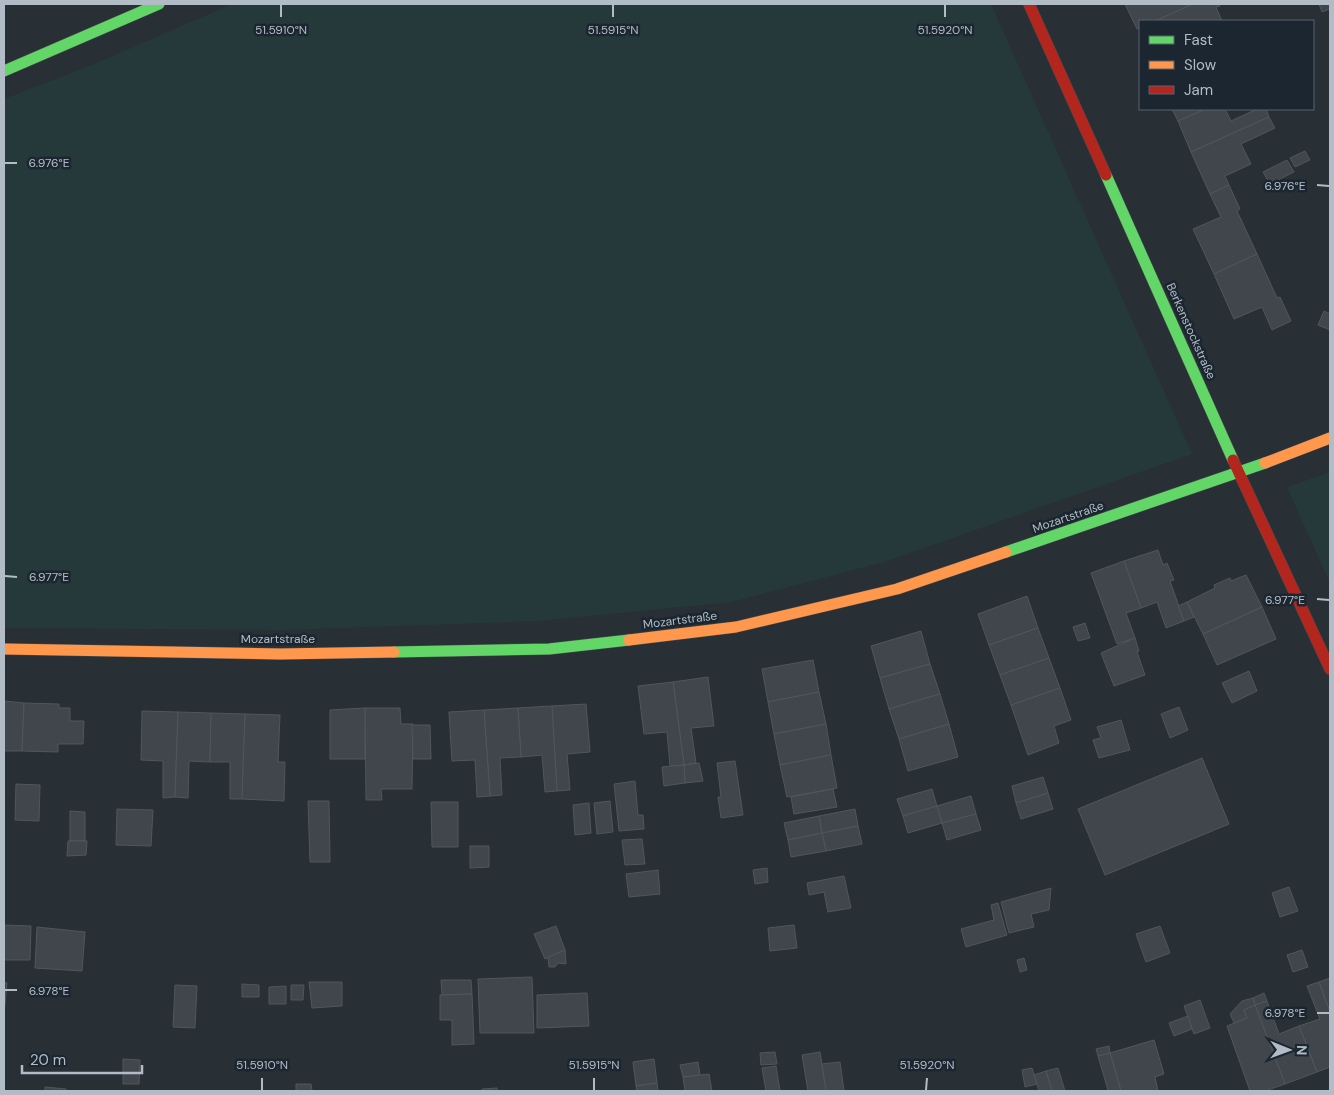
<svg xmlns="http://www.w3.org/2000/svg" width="1334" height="1095" font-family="'DM Sans',sans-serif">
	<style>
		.green { fill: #25393b }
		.building { fill: #40464c; stroke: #50565d }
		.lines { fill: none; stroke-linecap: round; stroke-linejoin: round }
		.fast-casing { stroke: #464b50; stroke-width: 12 }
		.slow-casing { stroke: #464b50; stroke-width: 12 }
		.jam-casing { stroke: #464b50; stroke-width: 12 }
		.fast { stroke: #63d668; stroke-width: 11 }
		.slow { stroke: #ff974d; stroke-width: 11 }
		.jam { stroke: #b3261e; stroke-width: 11 }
		.ticks { fill: none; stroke: #b1bcc7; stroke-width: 2 }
		.labels { text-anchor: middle; stroke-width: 5; stroke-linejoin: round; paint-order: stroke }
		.street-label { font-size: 12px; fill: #b1bcc7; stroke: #1b2630 }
		.ticks-label { font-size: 12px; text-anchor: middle; fill: #b1bcc7; stroke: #1b2630; stroke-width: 5; stroke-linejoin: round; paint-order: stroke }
	</style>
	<rect width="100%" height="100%" fill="#282f35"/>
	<g class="green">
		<path d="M232,4H991L1192,454L884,562L732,602L537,621L282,630L4,628V99L99,62Z"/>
		<path d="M1330,472V583L1287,487Z"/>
	</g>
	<g class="building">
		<path d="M1125,4H1193L1155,21H1140V28L1137,29Z"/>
		<path d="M1193,4H1219L1220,6L1216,7L1222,21H1155Z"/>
		<path d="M1319,4H1330V9L1322,12Z"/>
		<path d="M1172,109H1206L1178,121Z"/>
		<path d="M1206,109H1225L1231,121L1257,109H1266L1269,117L1191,152L1178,121Z"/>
		<path d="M1269,117L1275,128L1241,144L1251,164L1225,176L1229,185L1210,194L1191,152Z"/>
		<path d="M1305,151L1310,160L1295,167L1290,158Z"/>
		<path d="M1287,160L1294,172L1270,184L1263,172Z"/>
		<path d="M1229,185L1240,209L1237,211L1257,254L1214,274L1193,229L1221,217L1210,194Z"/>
		<path d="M1257,254L1277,298L1280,297L1291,321L1272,330L1262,307L1234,319L1214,274Z"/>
		<path d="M1324,311L1330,314V330L1318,325Z"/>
		<path d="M1158,550L1163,565L1167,563L1174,580L1170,581L1184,621L1166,628L1157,602L1141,608L1124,561Z"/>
		<path d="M1124,561L1141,608L1126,613L1135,638L1117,644L1091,573Z"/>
		<path d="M1246,575L1262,607L1203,634L1187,602L1215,588L1214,585L1230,578L1231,581Z"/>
		<path d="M1027,596L1038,628L989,645L978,614Z"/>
		<path d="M1187,602L1194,617L1184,621L1178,606Z"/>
		<path d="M1262,607L1276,639L1217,665L1203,634Z"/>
		<path d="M1085,623L1090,638L1078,641L1073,627Z"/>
		<path d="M1038,628L1049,658L1000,675L989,645Z"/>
		<path d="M921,631L930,664L880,678L871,646Z"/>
		<path d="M1135,638L1139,651L1137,652L1145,675L1114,686L1101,653Z"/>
		<path d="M1049,658L1060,688L1011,705L1000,675Z"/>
		<path d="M813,660L819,692L768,702L762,669Z"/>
		<path d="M930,664L940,694L889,709L880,678Z"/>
		<path d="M1249,671L1257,691L1232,703L1222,683Z"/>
		<path d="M708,677L714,726L691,728L696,763L684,765L673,682Z"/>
		<path d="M673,682L684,765L670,766L667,732L644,734L638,686Z"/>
		<path d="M1060,688L1071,720L1054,726L1059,743L1028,755L1011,705Z"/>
		<path d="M819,692L826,724L774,734L768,702Z"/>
		<path d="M940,694L949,724L899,739L889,709Z"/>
		<path d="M4,701L24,703L22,751H4Z"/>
		<path d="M24,703L59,704V708H70V721H84L83,744H58V752L22,751Z"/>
		<path d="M586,704L590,752L567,754L570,790L557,791L552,706Z"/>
		<path d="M552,706L557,791L545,792L542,755L521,757L518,708Z"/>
		<path d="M1179,707L1188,730L1170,738L1161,714Z"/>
		<path d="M365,708H400L401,724H413L412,789H381L382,800H366Z"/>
		<path d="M365,708V759H330V710Z"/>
		<path d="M518,708L521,757L500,758L502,795L490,796L484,710Z"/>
		<path d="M484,710L490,796L477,797L475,760L452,761L449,712Z"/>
		<path d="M142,711L178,712L175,797L163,798V761L141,760Z"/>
		<path d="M178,712L211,713L210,762L189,761L188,798L175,797Z"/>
		<path d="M211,713L245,714L242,799H230V762H210Z"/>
		<path d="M245,714L280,715L278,762H285L284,801L242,799Z"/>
		<path d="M1121,720L1130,750L1099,758L1093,740L1101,738L1097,727Z"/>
		<path d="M826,724L831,755L780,765L774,734Z"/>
		<path d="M949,724L958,757L908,771L899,739Z"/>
		<path d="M412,725H430L431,759H413Z"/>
		<path d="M831,755L837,788L787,797L780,765Z"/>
		<path d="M1202,758L1229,824L1105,875L1078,809Z"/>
		<path d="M735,761L743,815L721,818L718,797H721L717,763Z"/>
		<path d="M699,763L703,781L685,783L684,765Z"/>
		<path d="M684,765L685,783L664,786L662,767Z"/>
		<path d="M1043,777L1048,793L1016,803L1012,786Z"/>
		<path d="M635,781L638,815H643L644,829L619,831L614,784Z"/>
		<path d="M16,784L40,785L39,821L15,820Z"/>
		<path d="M833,789L837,807L794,814L791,797Z"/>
		<path d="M932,789L937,806L903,816L897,799Z"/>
		<path d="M1048,793L1053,809L1021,819L1016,803Z"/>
		<path d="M971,796L976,814L942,823L937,806Z"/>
		<path d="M308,801H329L330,862H310Z"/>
		<path d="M610,801L613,832L597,834L594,803Z"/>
		<path d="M431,802H458V847H432Z"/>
		<path d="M589,803L591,833L575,835L573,805Z"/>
		<path d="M937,806L942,823L908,833L903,816Z"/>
		<path d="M117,809L153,810L151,846L116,845Z"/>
		<path d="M855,809L858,826L822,833L819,816Z"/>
		<path d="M70,811L85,812V841H70Z"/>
		<path d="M976,814L981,830L947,840L942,823Z"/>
		<path d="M819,816L822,833L788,840L784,823Z"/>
		<path d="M858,826L862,844L826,851L822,833Z"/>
		<path d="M822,833L826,851L791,857L788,840Z"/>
		<path d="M642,839L645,864L625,865L622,840Z"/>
		<path d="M68,841H87L86,855L67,856Z"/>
		<path d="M470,846H489V867L470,868Z"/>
		<path d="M767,868L768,882L755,884L753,870Z"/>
		<path d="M658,870L660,894L629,897L626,874Z"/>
		<path d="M844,876L851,908L828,912L824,892L809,895L807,883Z"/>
		<path d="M1289,887L1298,911L1280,917L1272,893Z"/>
		<path d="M1051,888L1049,910L1031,914L1034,927L1009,933L1001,902Z"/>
		<path d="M998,903L1007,935L966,947L961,929L994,920L991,905Z"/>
		<path d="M4,925L31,926L30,960H4Z"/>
		<path d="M794,925L797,948L770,951L768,928Z"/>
		<path d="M556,926L565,950L545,959L534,934Z"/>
		<path d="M1160,926L1170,953L1146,962L1136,934Z"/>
		<path d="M37,927L85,932L82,971L35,968Z"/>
		<path d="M565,950L566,964L558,963L555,967H549L548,957Z"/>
		<path d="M1302,950L1308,967L1293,972L1287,955Z"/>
		<path d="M1024,958L1027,970L1020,972L1017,960Z"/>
		<path d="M532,977L534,1033H480L478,979Z"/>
		<path d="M1330,978V1012L1319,982Z"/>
		<path d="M441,980H471L472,994L442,995Z"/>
		<path d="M4,982L7,983L4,1014Z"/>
		<path d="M309,982H342V1006L312,1008Z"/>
		<path d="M1319,982L1330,1012V1067L1317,1072L1299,1026L1320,1019L1307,986Z"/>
		<path d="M242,984L259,985V997H242Z"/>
		<path d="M175,985L197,986L195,1028L173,1027Z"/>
		<path d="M291,985H304L303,1000H291Z"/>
		<path d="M286,986V1004H269V987Z"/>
		<path d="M587,993L589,1026L537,1028V995Z"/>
		<path d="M1264,993L1267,1001L1255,1005L1253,998Z"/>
		<path d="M472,994L474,1044L452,1045V1020H440V995Z"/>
		<path d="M1253,998L1255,1005L1244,1010L1247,1018L1234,1023L1230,1014L1242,1001Z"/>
		<path d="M1200,1000L1210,1028L1194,1034L1184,1006Z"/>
		<path d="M1267,1001L1279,1034L1299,1026L1317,1072L1285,1084L1255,1005Z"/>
		<path d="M1255,1005L1285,1084L1265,1091H1250L1227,1026L1247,1018L1244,1010Z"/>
		<path d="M1188,1016L1192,1029L1174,1036L1169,1023Z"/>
		<path d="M1154,1040L1164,1074L1155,1077L1158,1091H1121L1110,1053Z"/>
		<path d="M1109,1046L1110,1053L1098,1056L1096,1049Z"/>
		<path d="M775,1052L777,1064L761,1065L760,1053Z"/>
		<path d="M820,1052L826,1091H808L802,1055Z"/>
		<path d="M1110,1053L1121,1091H1104L1108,1090L1098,1056Z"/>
		<path d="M123,1059L140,1060L139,1084H123Z"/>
		<path d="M654,1059L657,1083L636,1086L633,1062Z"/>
		<path d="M698,1062L700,1075L683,1077L680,1065Z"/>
		<path d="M840,1062L844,1091H826L822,1064Z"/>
		<path d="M776,1066L780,1091H766L762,1068Z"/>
		<path d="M1032,1068L1037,1084L1025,1087L1022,1070Z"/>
		<path d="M1058,1068L1065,1091H1052L1046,1071Z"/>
		<path d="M1046,1071L1052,1091H1039L1034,1075Z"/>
		<path d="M709,1074L712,1091H685L683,1077Z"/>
		<path d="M657,1083L658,1091H637L636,1086Z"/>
		<path d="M296,1084H311L312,1091H296Z"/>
		<path d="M45,1087L66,1089V1091H45Z"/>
		<path d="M497,1088V1091H482V1089Z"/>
	</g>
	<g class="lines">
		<g class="fast-casing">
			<g id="fast">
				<path d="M4,71L159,4"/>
				<path d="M1106,175L1233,460"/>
				<path d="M1006,552L1265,463"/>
				<path d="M394,652L549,649L629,640"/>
			</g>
		</g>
		<g class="slow-casing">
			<g id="slow">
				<path d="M1265,463L1330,438"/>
				<path d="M629,640L736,627L897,589L1006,552"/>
				<path d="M4,649L280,654L394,652"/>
			</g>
		</g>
		<g class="jam-casing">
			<g id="jam">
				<path d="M1029,4L1106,175"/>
				<path d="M1233,460L1330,669"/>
			</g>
		</g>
		<use href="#fast" class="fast"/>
		<use href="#slow" class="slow"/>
		<use href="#jam" class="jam"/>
	</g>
	<path class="ticks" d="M281,17V5M613,17V5M945,17V5M5,163H17M1317,185L1329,186M5,576L17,577M1317,599L1329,600M5,990H17M1317,1013H1329M262,1090V1078M594,1090V1078M926,1090L927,1078"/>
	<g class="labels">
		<g class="street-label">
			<text transform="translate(1191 331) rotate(66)" y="4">Berkenstockstraße</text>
			<text transform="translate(1068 517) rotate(-19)" y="4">Mozartstraße</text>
			<text transform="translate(680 620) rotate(-7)" y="4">Mozartstraße</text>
			<text x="278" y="643">Mozartstraße</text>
		</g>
	</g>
	<g class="ticks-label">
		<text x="281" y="34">51.5910°N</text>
		<text x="613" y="34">51.5915°N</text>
		<text x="945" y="34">51.5920°N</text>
		<text x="49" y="167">6.976°E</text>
		<text x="1285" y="190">6.976°E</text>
		<text x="49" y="581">6.977°E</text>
		<text x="1285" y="604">6.977°E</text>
		<text x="49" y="995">6.978°E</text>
		<text x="1285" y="1017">6.978°E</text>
		<text x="262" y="1069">51.5910°N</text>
		<text x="594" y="1069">51.5915°N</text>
		<text x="927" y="1069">51.5920°N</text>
	</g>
	<rect width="1334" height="1095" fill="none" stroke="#b1bcc7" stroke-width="10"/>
	<rect x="1139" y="20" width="175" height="90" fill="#1b2630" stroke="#57626c"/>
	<rect x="1149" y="36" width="25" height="8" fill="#63d668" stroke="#57626c"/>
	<text x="1184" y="45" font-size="15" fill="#b1bcc7">Fast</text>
	<rect x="1149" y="61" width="25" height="8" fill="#ff974d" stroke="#57626c"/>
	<text x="1184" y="70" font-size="15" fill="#b1bcc7">Slow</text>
	<rect x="1149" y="86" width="25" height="8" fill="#b3261e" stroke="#57626c"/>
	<text x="1184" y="95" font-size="15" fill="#b1bcc7">Jam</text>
	<g transform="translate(1289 1050) rotate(91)" stroke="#1b2630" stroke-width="4" paint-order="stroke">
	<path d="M0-4L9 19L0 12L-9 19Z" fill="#b1bcc7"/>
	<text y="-8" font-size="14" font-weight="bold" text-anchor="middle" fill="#b1bcc7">N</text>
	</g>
	<path d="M22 1065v8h120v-8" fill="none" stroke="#b1bcc7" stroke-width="2.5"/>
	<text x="30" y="1065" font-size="15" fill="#b1bcc7" stroke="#1b2630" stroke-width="4" paint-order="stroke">20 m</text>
</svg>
